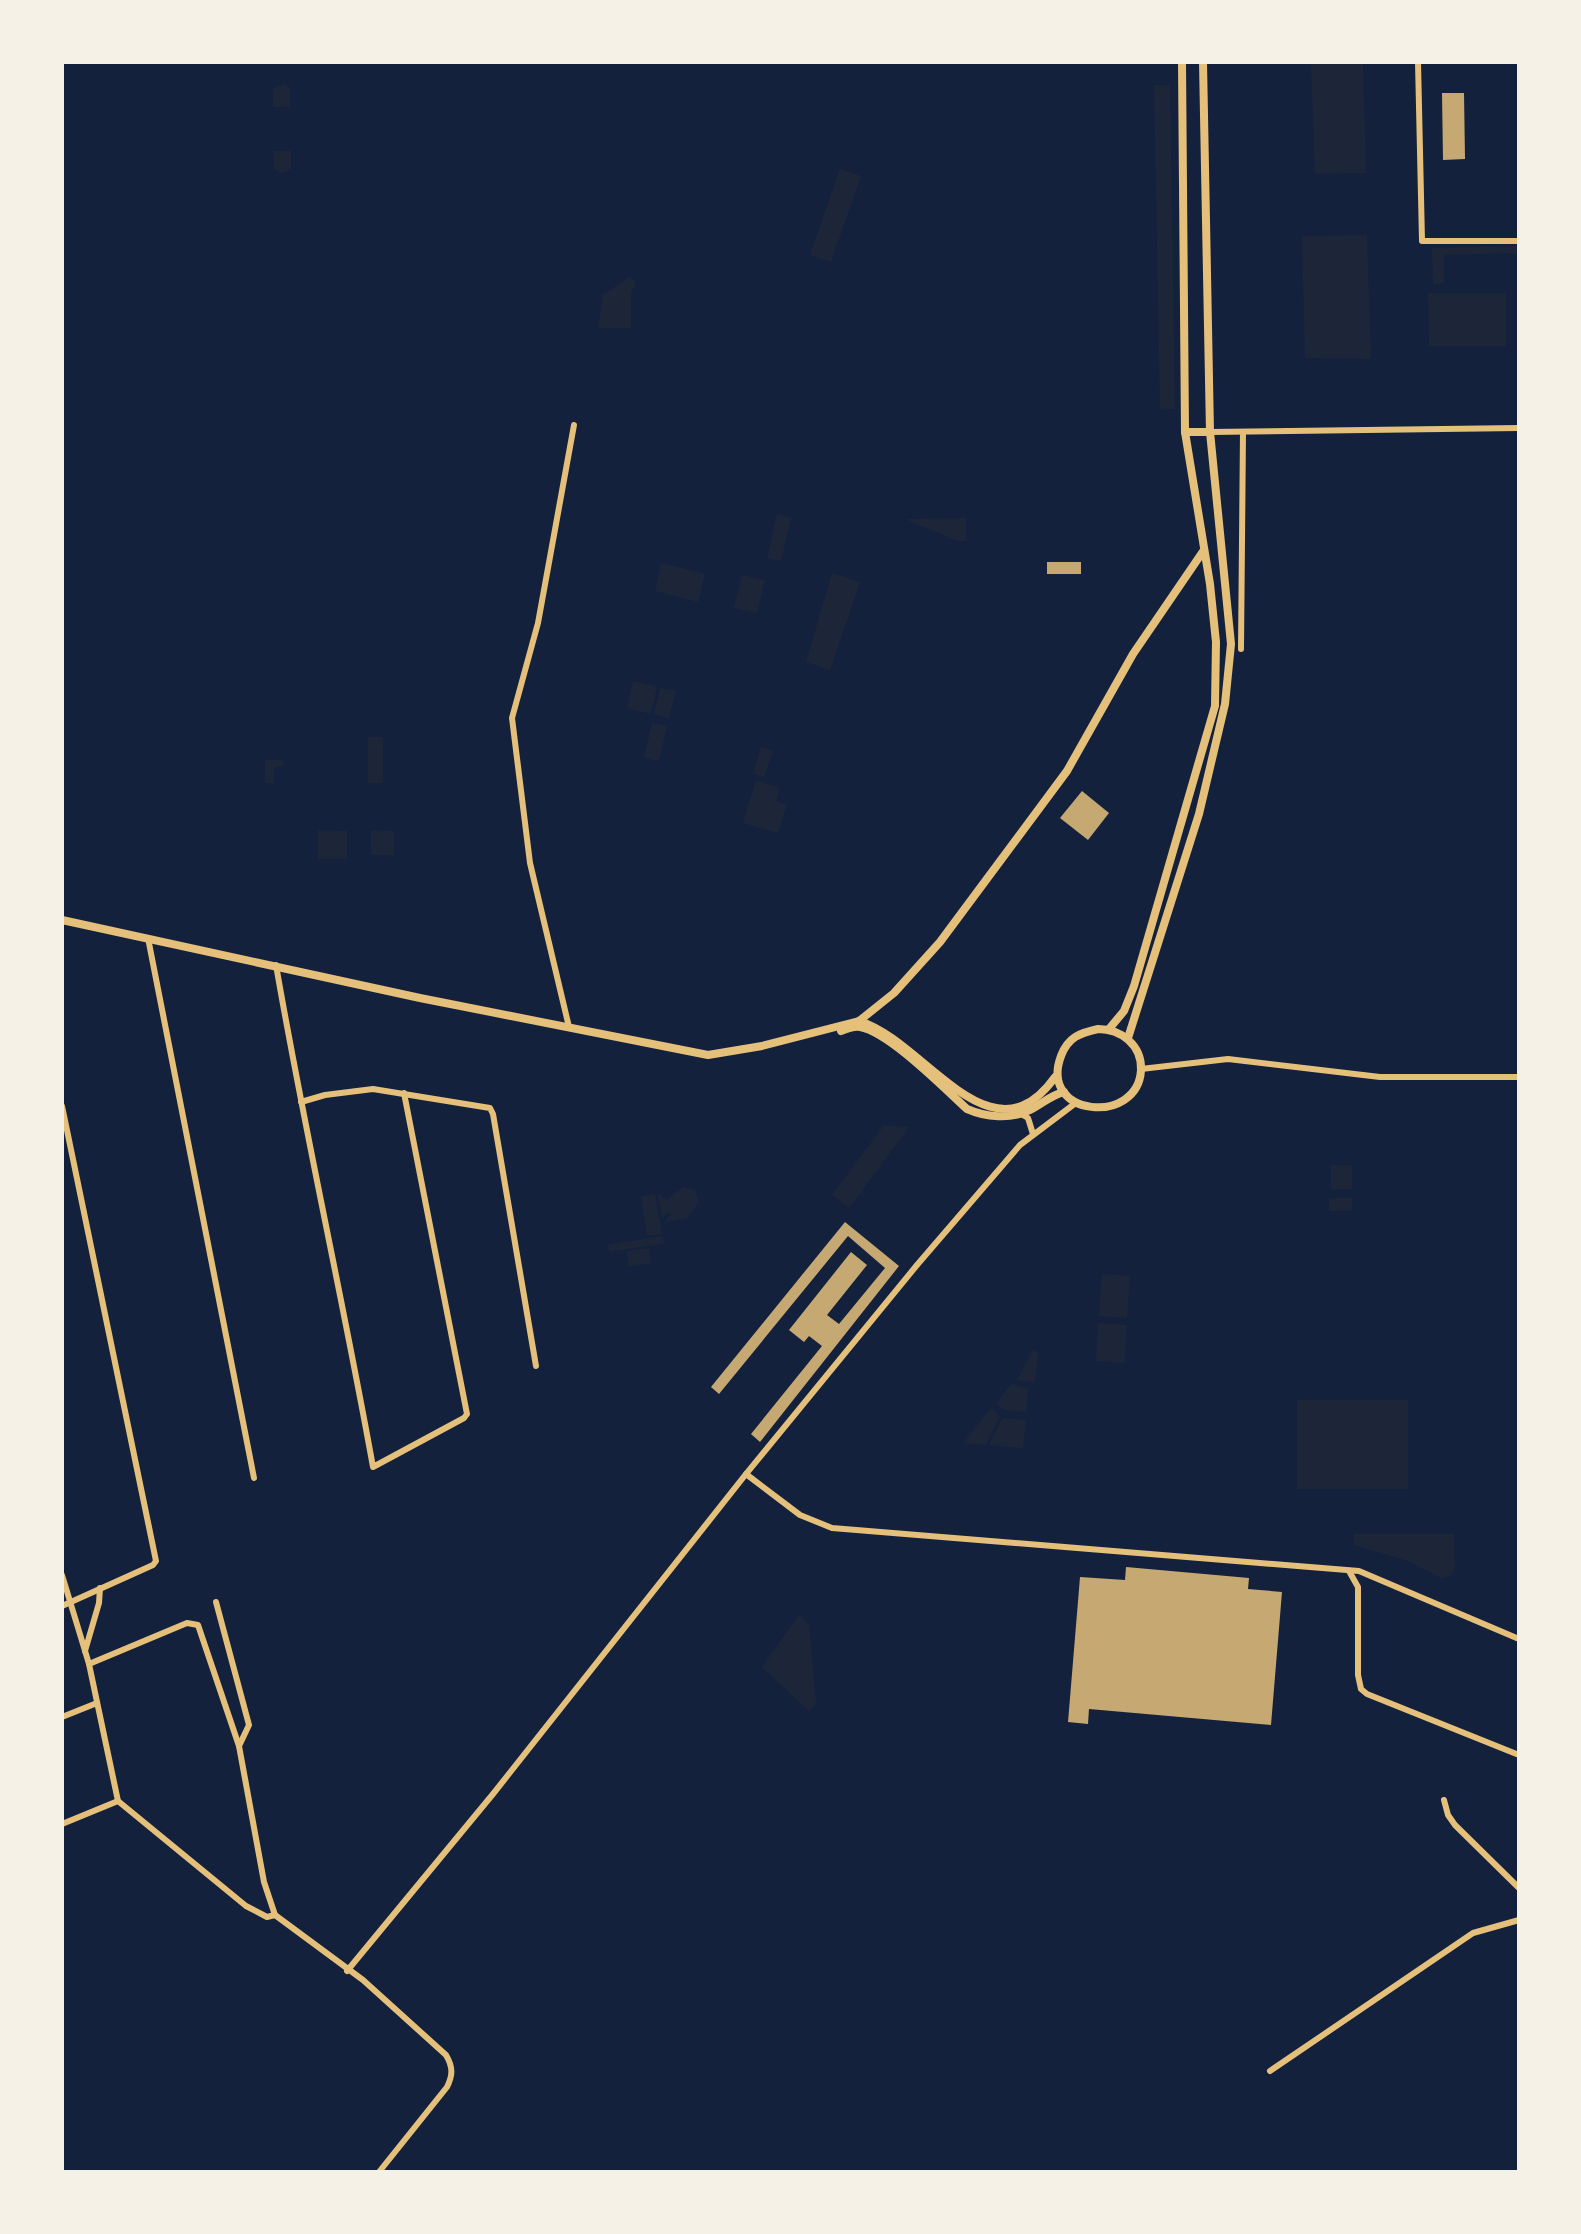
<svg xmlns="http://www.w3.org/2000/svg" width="1581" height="2234" font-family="Literata,serif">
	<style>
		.green { fill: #1d2539 }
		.building { fill: #c6a872 }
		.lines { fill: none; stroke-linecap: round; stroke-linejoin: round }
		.minor { stroke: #e5c07b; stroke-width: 6 }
		.tertiary { stroke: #e5c07b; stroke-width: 8 }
	</style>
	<rect width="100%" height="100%" fill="#14213d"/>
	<g class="green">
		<path d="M1311,62H1363L1366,173L1315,174Z"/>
		<path d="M1154,85H1170L1175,409L1160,410Z"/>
		<path d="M278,86L285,85L290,89V107H273V89Z"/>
		<path d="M273,151H291V169L282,173L274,169Z"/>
		<path d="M840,169L861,176L831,262L810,255Z"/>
		<path d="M1367,235L1371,359L1305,358L1302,236Z"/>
		<path d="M1519,246V253L1444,255V283L1433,284L1432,248Z"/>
		<path d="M629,277L636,282L631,292V328H598L603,295Z"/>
		<path d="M1428,293H1506V346H1429Z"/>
		<path d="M777,514L791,518L781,561L767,558Z"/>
		<path d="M966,518V541H958L905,519Z"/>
		<path d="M661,563L705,574L698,602L655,591Z"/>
		<path d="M832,573L860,582L830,670L806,662Z"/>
		<path d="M742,575L765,580L757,613L734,608Z"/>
		<path d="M633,681L657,687L651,714L627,708Z"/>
		<path d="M660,688L676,691L669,718L654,714Z"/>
		<path d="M652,723L667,726L659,761L644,758Z"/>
		<rect x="368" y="737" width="15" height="46"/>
		<path d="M761,747L773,751L764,777L753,774Z"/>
		<path d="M265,760H283V766L274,767V783H265Z"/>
		<path d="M756,780L780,788L776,801L787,804L778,833L743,823Z"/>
		<path d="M318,830L347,831V859H318Z"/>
		<path d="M371,830L394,831V855H371Z"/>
		<path d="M884,1125L909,1127L849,1208L832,1195Z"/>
		<rect x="1331" y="1165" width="21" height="24"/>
		<path d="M683,1187L695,1190L699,1202L687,1218L665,1222L670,1214L668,1212L662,1219L658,1194L667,1200Z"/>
		<path d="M655,1194L662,1234L647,1236L641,1196Z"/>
		<rect x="1329" y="1198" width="23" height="13"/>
		<path d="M662,1236L664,1243L609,1252L608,1245Z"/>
		<path d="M649,1248L651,1263L629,1267L626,1251Z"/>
		<path d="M1102,1274L1130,1276L1127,1318L1099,1316Z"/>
		<path d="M1098,1323L1127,1325L1124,1363L1096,1361Z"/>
		<path d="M1033,1350L1038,1352L1035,1383L1017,1380Z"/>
		<path d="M1011,1384L1028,1388L1026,1412L1004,1410L996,1403Z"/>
		<rect x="1297" y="1400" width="111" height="89"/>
		<path d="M991,1408L1000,1416L986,1445L963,1443Z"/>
		<path d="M1002,1418L1026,1420L1023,1448L989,1445Z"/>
		<path d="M1354,1534H1454L1455,1569L1452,1575L1442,1578L1408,1561L1354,1545Z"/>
		<path d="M799,1615L809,1624L816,1704L809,1711L762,1667Z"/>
	</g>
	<g class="building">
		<path d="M1442,93H1464L1465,159L1443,160Z"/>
		<rect x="1047" y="562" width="34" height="12"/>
		<path d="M1082,791L1109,813L1088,840L1060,818Z"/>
		<path d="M845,1222L899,1266L760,1442L751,1434L822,1346L809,1336L804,1342L789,1330L851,1252L867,1265L827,1315L839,1324L885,1268L848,1236L719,1394L711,1387Z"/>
		<path d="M1126,1567L1249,1578L1248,1589L1282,1592L1271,1725L1089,1709L1088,1724L1068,1722L1080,1577L1125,1580Z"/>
	</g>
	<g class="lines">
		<g class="minor">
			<path d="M1418,62L1422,241H1519"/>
			<path d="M1210,432L1519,428"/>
			<path d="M1241,649L1243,432"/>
			<path d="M148,938L254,1478"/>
			<path d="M276,965C305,1133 343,1300 373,1467L464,1418L467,1414L404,1093"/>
			<path d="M569,1027L530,863L512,718L538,623L574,425"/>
			<path d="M1141,1069L1228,1059L1380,1077H1519"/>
			<path d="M301,1102L325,1095L373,1089L490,1108L493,1114L536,1366"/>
			<path d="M62,1106L156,1561L153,1565L62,1606"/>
			<path d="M1021,1114L1028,1118L1033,1134"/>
			<path d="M746,1474L800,1515L832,1528L1359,1571L1519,1639"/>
			<path d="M1349,1571L1358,1587V1675L1361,1689L1367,1694L1519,1755"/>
			<path d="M62,1575L89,1664L118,1801L246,1906L267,1917L275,1915L363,1980L446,2055C453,2067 453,2075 447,2087L379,2172"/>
			<path d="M216,1602L249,1725L239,1746L264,1882L275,1915"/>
			<path d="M85,1651L99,1603L100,1588"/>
			<path d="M89,1664L187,1623L198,1625L239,1746"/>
			<path d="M62,1717L97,1703"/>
			<path d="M1444,1800L1448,1815L1455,1825L1519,1888"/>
			<path d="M62,1824L118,1801"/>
			<path d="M347,1971L493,1794L746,1474L917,1265L1020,1145L1077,1102"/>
			<path d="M1270,2071L1473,1933L1519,1920"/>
		</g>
		<g class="tertiary">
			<path d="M1185,432H1210"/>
			<path d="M62,920L420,998L708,1055L762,1046L859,1021L894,993L940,942L1067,771L1133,654L1204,550"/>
			<path d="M859,1021C924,1040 991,1167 1055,1077"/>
			<path d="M1098,1029C1121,1029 1142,1045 1141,1070C1138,1126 1038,1117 1061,1056C1068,1037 1080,1033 1098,1029Z"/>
			<path d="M1109,1029L1124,1011L1134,986L1215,706L1216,642L1210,584L1185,432L1182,62"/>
			<path d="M841,1031C846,1029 854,1026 860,1027C889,1032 944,1088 967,1109C985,1117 1011,1120 1030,1110C1042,1104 1051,1095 1064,1092"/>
			<path d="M1128,1038L1199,814L1225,704L1231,644L1210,432L1203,62"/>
		</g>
	</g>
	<rect width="1581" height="2234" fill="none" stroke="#f6f1e7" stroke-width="128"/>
</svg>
